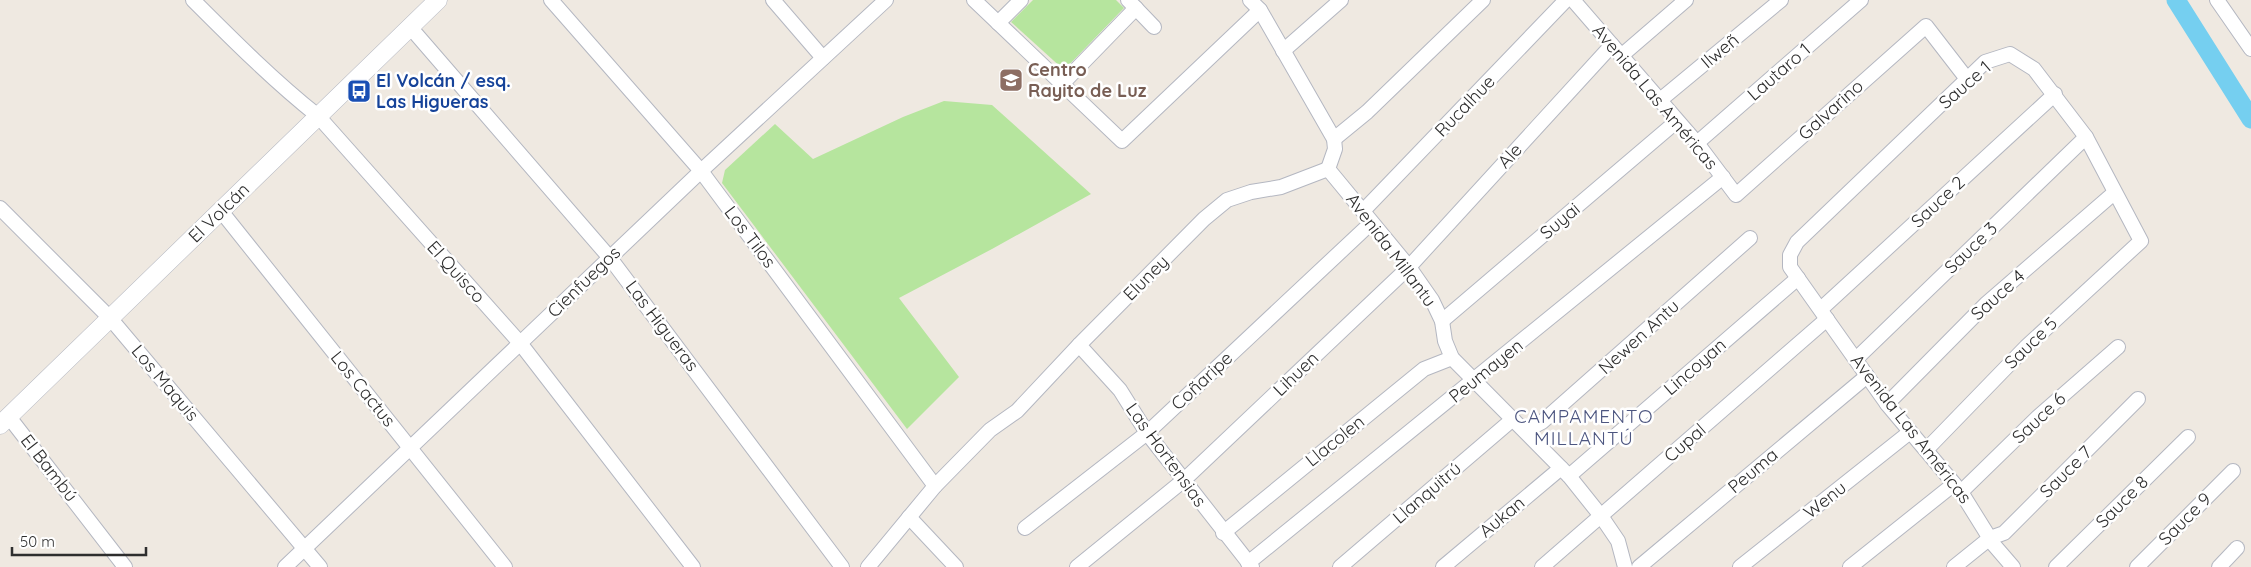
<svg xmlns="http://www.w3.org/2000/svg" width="2251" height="567" font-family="Quicksand,sans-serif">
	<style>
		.green { fill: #b6e59e }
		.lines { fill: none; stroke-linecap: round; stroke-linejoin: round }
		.canal { stroke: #75cff0; stroke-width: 19 }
		.minor-casing { stroke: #b4b7c1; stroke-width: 16 }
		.tertiary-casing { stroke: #b4b7c1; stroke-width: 19 }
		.minor { stroke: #fff; stroke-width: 14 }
		.tertiary { stroke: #fff; stroke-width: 18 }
		.labels { text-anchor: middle; stroke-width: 5; stroke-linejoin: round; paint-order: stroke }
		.street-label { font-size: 18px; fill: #2e2e2e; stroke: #fff }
		.education-label { font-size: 18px; font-weight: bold; fill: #785e54; stroke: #fff; text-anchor: start }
		.transit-label { font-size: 18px; font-weight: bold; fill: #164399; stroke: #fff; text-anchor: start }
		.neighbourhood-label { font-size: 19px; letter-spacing: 1px; fill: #4d5680; stroke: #fff }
	</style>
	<rect width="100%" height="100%" fill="#efe9e1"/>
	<g class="green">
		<path d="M1033,0H1116L1124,8L1064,70L1011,22Z"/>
		<path d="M944,101L992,105L1091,194L992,249L899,298L959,377L907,429L722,183L725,170L775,124L813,159L903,117Z"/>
	</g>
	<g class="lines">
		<path class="canal" d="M2176,0L2251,119"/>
		<g class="minor-casing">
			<g id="minor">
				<path d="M193,0C234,41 274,81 318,116L520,343L693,567"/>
				<path d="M551,0L701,171L935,486"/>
				<path d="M773,0L823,58"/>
				<path d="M974,0L1122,141L1260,10"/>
				<path d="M1128,0L1154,27"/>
				<path d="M1250,0L1260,10L1334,139L1335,149L1328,169L1409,267L1432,300L1442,321L1445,341L1452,358L1569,476L1601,516L1618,541L1625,567"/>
				<path d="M1573,0L1697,143L1736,195L1926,26L1967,79"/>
				<path d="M2217,0L2251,49"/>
				<path d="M998,23L1021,0"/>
				<path d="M410,27L610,258L842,567"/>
				<path d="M1283,51L1341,0"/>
				<path d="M1621,56L1686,0"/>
				<path d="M1062,84L1136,8"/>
				<path d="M1659,101L1781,0"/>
				<path d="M1334,139L1367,112L1483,0"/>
				<path d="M1697,143L1861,0"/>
				<path d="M0,208L110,318L320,567"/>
				<path d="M221,211L505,567"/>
				<path d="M1363,211L1566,0"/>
				<path d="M1821,309L2055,94"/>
				<path d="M1442,321L1677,121"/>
				<path d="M1079,345L1120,390L1147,433L1252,567"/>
				<path d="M1856,359L2086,137"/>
				<path d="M1887,404L1987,303L2114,193"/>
				<path d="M9,417L125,567"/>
				<path d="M1525,431L1542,422L1750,238"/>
				<path d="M1926,450L2026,347L2141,241L2086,137L2034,69L2010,54L1985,62L1797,242L1790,255V267L1887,404L1961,492L1994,545L2013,567"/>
				<path d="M1569,476L1798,278"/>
				<path d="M1961,492L2039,416L2118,347"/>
				<path d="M909,517L956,567"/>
				<path d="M1025,528L1147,433L1371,223"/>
				<path d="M1223,533L1424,369L1452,358"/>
				<path d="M1248,563L1723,177"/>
				<path d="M285,567L701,171L886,0"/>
				<path d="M868,567L935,486L990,430L1017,411L1079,345L1204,219L1227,200L1251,192L1281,187L1328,169"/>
				<path d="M1077,567L1184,480L1409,267L1612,45"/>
				<path d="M1340,567L1513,419"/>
				<path d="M1443,567L1561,468"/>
				<path d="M1542,567L1827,319"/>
				<path d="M1639,567L1867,376"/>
				<path d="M1740,567L1910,432"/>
				<path d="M1850,567L1954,484"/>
				<path d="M1954,567L1990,538L2004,533L2138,399"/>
				<path d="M2056,567L2188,437"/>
				<path d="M2137,567L2233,471"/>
				<path d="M2219,567L2237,548"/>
			</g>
		</g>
		<g class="tertiary-casing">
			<path id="tertiary" d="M0,425L438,0"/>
		</g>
		<use href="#minor" class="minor"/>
		<use href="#tertiary" class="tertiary"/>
	</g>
	<defs>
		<g id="school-square" transform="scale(1.25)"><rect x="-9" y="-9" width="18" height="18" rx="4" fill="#8d6e63" stroke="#fff"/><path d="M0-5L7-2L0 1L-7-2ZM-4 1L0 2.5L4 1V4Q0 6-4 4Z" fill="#fff"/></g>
		<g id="bus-square" transform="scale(1.25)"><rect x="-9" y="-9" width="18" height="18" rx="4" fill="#1a4fb4" stroke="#fff"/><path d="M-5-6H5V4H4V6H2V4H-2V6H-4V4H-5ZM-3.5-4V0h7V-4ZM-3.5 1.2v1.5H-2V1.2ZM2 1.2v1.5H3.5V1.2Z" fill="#fff"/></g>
	</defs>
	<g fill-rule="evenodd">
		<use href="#school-square" x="1011" y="80"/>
		<use href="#bus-square" x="359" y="91"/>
	</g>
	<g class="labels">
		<g class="street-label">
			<text transform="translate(1720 51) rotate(-40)" y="6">Ilweñ</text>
			<text transform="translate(1779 72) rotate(-41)" y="6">Lautaro 1</text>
			<text transform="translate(1965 85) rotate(-41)" y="6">Sauce 1</text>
			<text transform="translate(1655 97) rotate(50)" y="6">Avenida Las Américas</text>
			<text transform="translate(1465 106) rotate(-46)" y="6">Rucalhue</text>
			<text transform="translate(1831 110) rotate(-42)" y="6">Galvarino</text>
			<text transform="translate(1510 156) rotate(-48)" y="6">Ale</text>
			<text transform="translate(1938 202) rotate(-43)" y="6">Sauce 2</text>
			<text transform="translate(219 213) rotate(-44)" y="6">El Volcán</text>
			<text transform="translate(1560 221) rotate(-40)" y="6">Suyai</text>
			<text transform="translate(750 237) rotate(53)" y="6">Los Tilos</text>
			<text transform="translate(1971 248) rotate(-44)" y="6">Sauce 3</text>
			<text transform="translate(1391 250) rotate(53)" y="6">Avenida Millantu</text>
			<text transform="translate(456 272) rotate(48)" y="6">El Quisco</text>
			<text transform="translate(1146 278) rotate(-45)" y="6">Eluney</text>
			<text transform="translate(584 282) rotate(-44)" y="6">Cienfuegos</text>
			<text transform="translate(1998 295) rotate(-42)" y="6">Sauce 4</text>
			<text transform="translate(662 326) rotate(53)" y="6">Las Higueras</text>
			<text transform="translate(1639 337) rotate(-42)" y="6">Newen Antu</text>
			<text transform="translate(2031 343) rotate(-44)" y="6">Sauce 5</text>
			<text transform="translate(1695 367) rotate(-41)" y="6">Lincoyan</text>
			<text transform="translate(1486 371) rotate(-39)" y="6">Peumayen</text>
			<text transform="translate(1296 374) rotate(-44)" y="6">Lihuen</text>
			<text transform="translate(1202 381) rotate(-43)" y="6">Coñaripe</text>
			<text transform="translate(165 383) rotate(50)" y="6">Los Maquis</text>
			<text transform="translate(363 389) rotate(51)" y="6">Los Cactus</text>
			<text transform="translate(2039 418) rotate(-43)" y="6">Sauce 6</text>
			<text transform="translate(1911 429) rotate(52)" y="6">Avenida Las Américas</text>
			<text transform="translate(1335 441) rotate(-39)" y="6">Llacolen</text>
			<text transform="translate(1685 443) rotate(-41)" y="6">Cupal</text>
			<text transform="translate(1166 455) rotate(54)" y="6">Las Hortensias</text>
			<text transform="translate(49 468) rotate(52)" y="6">El Bambú</text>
			<text transform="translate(1753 471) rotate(-40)" y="6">Peuma</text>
			<text transform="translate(2066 472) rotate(-45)" y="6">Sauce 7</text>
			<text transform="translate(1427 493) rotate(-41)" y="6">Llanquitrú</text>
			<text transform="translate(1825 500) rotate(-38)" y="6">Wenu</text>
			<text transform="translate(2122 502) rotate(-45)" y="6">Sauce 8</text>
			<text transform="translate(1502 517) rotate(-40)" y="6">Aukan</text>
			<text transform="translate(2185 519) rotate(-45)" y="6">Sauce 9</text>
		</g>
		<g class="education-label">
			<text x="1028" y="76">Centro<tspan x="1028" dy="21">Rayito de Luz</tspan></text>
		</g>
		<g class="transit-label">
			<text x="376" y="87">El Volcán / esq.<tspan x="376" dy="21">Las Higueras</tspan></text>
		</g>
		<g class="neighbourhood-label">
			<text x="1584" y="423">CAMPAMENTO<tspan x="1584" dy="22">MILLANTÚ</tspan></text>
		</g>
	</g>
	<path d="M12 547v8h134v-8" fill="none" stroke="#2e2e2e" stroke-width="2.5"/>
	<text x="20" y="547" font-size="15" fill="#2e2e2e" stroke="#ffffff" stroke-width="4" paint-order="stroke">50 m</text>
</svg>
